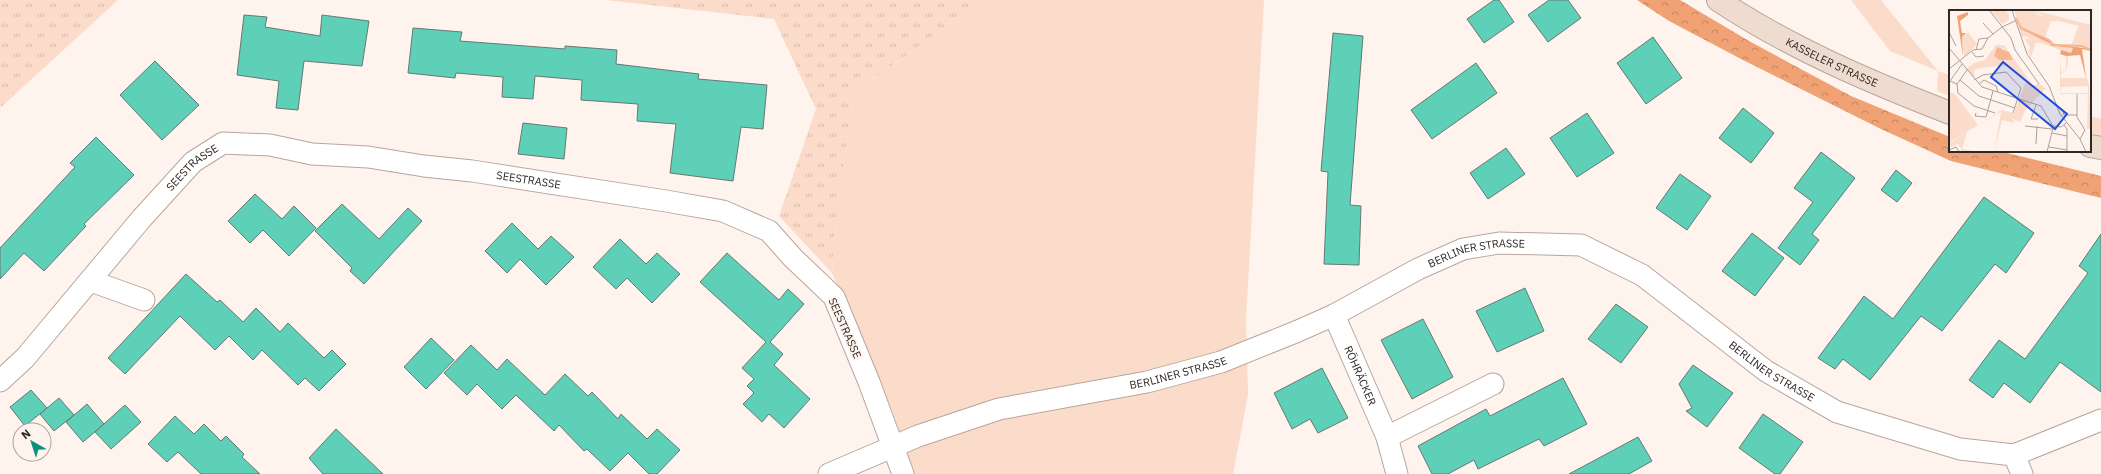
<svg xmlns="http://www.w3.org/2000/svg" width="2101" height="474" font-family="'IBM Plex Sans',sans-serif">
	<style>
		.grass { fill: #fbdbc9 }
		.forest { fill: url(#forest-crowns) }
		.park { fill: url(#park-tufts) }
		.building { fill: #5dd0b7; stroke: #657974 }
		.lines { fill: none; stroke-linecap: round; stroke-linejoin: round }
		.minor-casing { stroke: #b8a69d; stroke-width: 23 }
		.secondary-casing { stroke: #b8a69d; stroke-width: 24 }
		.minor { stroke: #fff; stroke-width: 21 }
		.secondary { stroke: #eedcd1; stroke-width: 22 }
		.labels { text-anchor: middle; stroke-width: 4; stroke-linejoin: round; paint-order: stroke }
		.street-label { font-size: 11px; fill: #2e2723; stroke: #fff3ed }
		.inset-river { fill: none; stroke: #f6b691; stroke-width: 2 }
		.inset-road { fill: none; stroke: #aba19c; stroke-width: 1 }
		.view { fill: #1d4ed8; fill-opacity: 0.15; stroke: #1d4ed8; stroke-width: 2 }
		.inset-edge { fill: none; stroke: #2e2723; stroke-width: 2 }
	</style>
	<defs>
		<pattern id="forest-crowns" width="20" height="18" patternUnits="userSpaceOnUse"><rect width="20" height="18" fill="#f1a274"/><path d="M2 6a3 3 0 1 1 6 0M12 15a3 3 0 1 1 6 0" fill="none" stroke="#c4845f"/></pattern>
		<pattern id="park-tufts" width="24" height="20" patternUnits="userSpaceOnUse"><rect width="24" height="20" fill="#fbdbc9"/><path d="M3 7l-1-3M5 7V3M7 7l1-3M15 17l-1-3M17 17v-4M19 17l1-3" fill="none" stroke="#d7bcac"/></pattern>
	</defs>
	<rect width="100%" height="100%" fill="#fff3ed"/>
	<g class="grass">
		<path d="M982,0H1264L1246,320L1248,395L1233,474H914L892,410L832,273L838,198L854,93Z"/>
		<path d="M1851,0H1881L1938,71L1950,75V96L1937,91L1938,71L1890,51Z"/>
		<path d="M2090,116L2101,119V138L2090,136Z"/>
	</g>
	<path class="forest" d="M1637,0H1680L1749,41L1851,96L1950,137V151H1999L2101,176V198L1951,161L1881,129L1743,60L1669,21Z"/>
	<g class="park">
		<path d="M0,0H118L0,108Z"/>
		<path d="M606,0H982L854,93L838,198L832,273L779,216L816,109L774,19Z"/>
	</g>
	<g class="building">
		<path d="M1494,0H1499L1514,22L1484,43L1467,19Z"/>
		<path d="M1549,0H1568L1581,18L1548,42L1528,15Z"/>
		<path d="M244,15L267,17L265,27L320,36L322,15L369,21L362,66L304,61L298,110L276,108L279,81L237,75Z"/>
		<path d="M413,28L462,32L460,41L565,49V46L617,50L616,64L699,74L698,79L767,85L763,129L741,127L733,181L670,173L676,124L637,121L638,104L581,100L582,80L535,76L533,99L502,97L503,77L456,73L455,78L408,73Z"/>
		<path d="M1333,33L1363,36L1350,205L1361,206L1359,265L1324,264L1328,172L1321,171Z"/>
		<path d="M1653,37L1682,78L1646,104L1617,63Z"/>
		<path d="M155,61L199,105L162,140L120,95Z"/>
		<path d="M1476,63L1497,93L1432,139L1411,110Z"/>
		<path d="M1743,108L1774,133L1751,163L1719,138Z"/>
		<path d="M1587,113L1614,153L1577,177L1550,138Z"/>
		<path d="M523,123L567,128L564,159L518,154Z"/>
		<path d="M96,137L134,175L84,224L86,226L44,271L24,253L0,279V248L75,167L70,163Z"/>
		<path d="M1506,148L1525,174L1488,199L1470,173Z"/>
		<path d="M1821,152L1855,178L1812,234L1819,240L1800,265L1778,248L1813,202L1794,188Z"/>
		<path d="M1896,170L1912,183L1897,202L1881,190Z"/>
		<path d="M1680,174L1711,196L1687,230L1656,208Z"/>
		<path d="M255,194L282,219L294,206L316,228L289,256L263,230L250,243L228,221Z"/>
		<path d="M1984,197L2034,233L2006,273L1995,264L1942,331L1921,316L1870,380L1843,359L1835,369L1818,358L1864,296L1893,319Z"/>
		<path d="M342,204L379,239L408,208L422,221L364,284L350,271L352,268L315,231Z"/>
		<path d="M512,223L538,249L551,236L574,257L546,285L520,259L507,273L485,251Z"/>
		<path d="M1752,233L1784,258L1755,296L1722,271Z"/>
		<path d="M2101,234V392L2060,362L2030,403L2004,383L1993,398L1969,380L1999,340L2025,359L2088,273L2079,266Z"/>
		<path d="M620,239L646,264L657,253L680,274L652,303L627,278L616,289L593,267Z"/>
		<path d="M727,253L779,300L788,289L804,304L770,342L783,354L774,365L810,399L784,428L769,414L762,422L743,404L754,393L747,386L754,379L742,368L766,342L700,282Z"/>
		<path d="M186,274L217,302L220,300L243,322L256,308L280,332L288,323L324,358L332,350L346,364L319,391L305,378L298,385L262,350L253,360L229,336L215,350L180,316L125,374L108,358Z"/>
		<path d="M1525,288L1544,331L1497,352L1476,311Z"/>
		<path d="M1616,304L1648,327L1621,363L1588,339Z"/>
		<path d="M1423,319L1453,377L1412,399L1381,340Z"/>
		<path d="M431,338L454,360L426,389L404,367Z"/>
		<path d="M471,345L497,370L507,359L545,395L565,374L588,396L592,392L618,419L621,414L647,439L657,429L680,450L657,474H649L628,453L610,471L587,449L584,451L559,425L554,431L516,395L502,409L477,384L467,395L444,373Z"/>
		<path d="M1693,365L1733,393L1707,427L1686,411L1692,408L1679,384Z"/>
		<path d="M1322,368L1348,418L1318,433L1310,419L1292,429L1274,393Z"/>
		<path d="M1563,378L1587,424L1544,446L1539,439L1478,469L1474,460L1448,474H1432L1418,446L1486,409L1490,416Z"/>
		<path d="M31,390L47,408L25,426L10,407Z"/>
		<path d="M59,398L74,415L54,431L40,414Z"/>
		<path d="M87,404L104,424L83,442L66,422Z"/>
		<path d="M125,405L141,422L111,449L95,432Z"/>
		<path d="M1763,414L1803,442L1780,474H1775L1739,448Z"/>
		<path d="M175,416L194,434L204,424L221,441L226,436L244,454L242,457L260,474H201L178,452L167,462L148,444Z"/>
		<path d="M336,429L383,474H323L309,458Z"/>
		<path d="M1638,437L1652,461L1629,474H1569Z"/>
	</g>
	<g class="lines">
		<g class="minor-casing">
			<g id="minor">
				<path d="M91,281L144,300"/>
				<path id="s1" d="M1334,315L1387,437L1397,474"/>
				<path id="s2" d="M0,381L25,358L142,218L193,162L223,143L270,145L312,154L368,157L424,166L472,171L666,201L723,211L769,231L793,258L834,297L869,382L903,474"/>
				<path d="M1387,437L1493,384"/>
				<path d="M2014,455L2022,474"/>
				<path id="s3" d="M829,474L918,436L999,409L1147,382L1221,362L1298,331L1334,315L1418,269L1463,249L1499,243L1581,245L1642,275L1766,371L1837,412L1960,449L2014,455L2101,420"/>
			</g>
		</g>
		<g class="secondary-casing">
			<g id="secondary">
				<path id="s4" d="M1718,0C1790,48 1870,82 1950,113"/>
				<path d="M2090,146L2101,148"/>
			</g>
		</g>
		<use href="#minor" class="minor"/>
		<use href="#secondary" class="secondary"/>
	</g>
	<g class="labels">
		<g class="street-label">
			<text dy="4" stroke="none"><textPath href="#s4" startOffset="130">KASSELER STRASSE</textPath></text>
			<text dy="4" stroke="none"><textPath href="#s2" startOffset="288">SEESTRASSE</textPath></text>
			<text dy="4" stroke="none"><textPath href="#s2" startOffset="636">SEESTRASSE</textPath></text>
			<text dy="4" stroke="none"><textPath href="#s3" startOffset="689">BERLINER STRASSE</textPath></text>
			<text transform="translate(845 328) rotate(66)" y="4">SEESTRASSE</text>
			<text dy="4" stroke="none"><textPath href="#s3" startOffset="1025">BERLINER STRASSE</textPath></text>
			<text dy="4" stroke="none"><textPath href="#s3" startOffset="365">BERLINER STRASSE</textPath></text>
			<text dy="4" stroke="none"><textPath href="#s1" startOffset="66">RÖHRÄCKER</textPath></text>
		</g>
	</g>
	<g transform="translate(1949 10)">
		<rect width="142" height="142" fill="#fff3ed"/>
		<path d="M45,0H55L60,4V10L53,14L43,2ZM65,0H84L90,5L110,11H102L96,27L107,34H123L129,16L142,19V39L133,35H107L72,18ZM69,16L103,35L124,38L122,43H118L93,33H87L82,47L101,74L80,44L77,35L80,41L81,37L75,28L83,30L76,26L73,27ZM19,22L28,34L15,47L13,27ZM111,44L112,63L117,59V46H119L118,59L112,64V68H137L134,52L140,76L142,119H138L139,84H111V102L121,115L111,103ZM139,76V83H111L112,77ZM91,74L100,81L96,79L76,101L71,112L64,109L65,113L53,110L45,142L52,102L28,115L53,100L65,103L73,81L78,76ZM18,122L13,139L28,142H14L9,134L2,137L0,134Z" fill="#fbdbc9" fill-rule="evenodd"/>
		<path d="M19,2V5L11,11L13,23H17L13,27L14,47L8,6ZM67,6L72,18L101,30L104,34L142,39V41L133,39L137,68L131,45L117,46L111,44L112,40L122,43L124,38L106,36L72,19Z" fill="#f1a274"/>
		<path d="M47,35H55L85,77L78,76L73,81L77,72L59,55L32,58L25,60L26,66L24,67L17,59L25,53L36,50ZM54,38L60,42L64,50H50L45,46L47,41ZM0,82L6,84L29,115L0,133Z" fill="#fbdbc9" fill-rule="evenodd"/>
		<path d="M84,0L142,15V19L98,8Z" fill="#fbdbc9"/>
		<path d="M48,37L60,42L64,50H50L45,46Z" fill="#f6b691"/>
		<path class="inset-river" d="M67,8L72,18L100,30L103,35L133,36L142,40"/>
		<path class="inset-road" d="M40,0L62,28L66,40L90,74M63,0L78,44L100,76L111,104L131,129L137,142M0,13V0M34,13L44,24M0,22L7,36M0,38L33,77L92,96L104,116L112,117L117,113M27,40L30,29L39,28M23,42L27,47L35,46M0,59L24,40L33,39L39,28L53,17L66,11M18,60L8,74L9,83L25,96L46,103M11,70L30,86L66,98M25,70L34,65L57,62L72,78L64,103M8,74L1,71L13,54M30,74L35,70L47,76L49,82M128,84V107L136,120L131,129M87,95L82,109H89M114,101L115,105H128M27,103L26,106L37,107L44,81M115,115L118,119V142M76,116L103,119M103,123L118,126M87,134L88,116M100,137L118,140M0,140L7,137L10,142M98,142L104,118"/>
		<path class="view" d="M54,52L118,104L106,119L42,67Z"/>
		<rect width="142" height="142" class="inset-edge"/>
	</g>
	<g transform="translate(32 442) rotate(321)"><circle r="19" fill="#fff3ed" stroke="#aba19c"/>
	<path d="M0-3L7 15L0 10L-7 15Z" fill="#09917b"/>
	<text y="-6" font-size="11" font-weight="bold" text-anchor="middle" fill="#2e2723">N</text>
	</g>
</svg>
